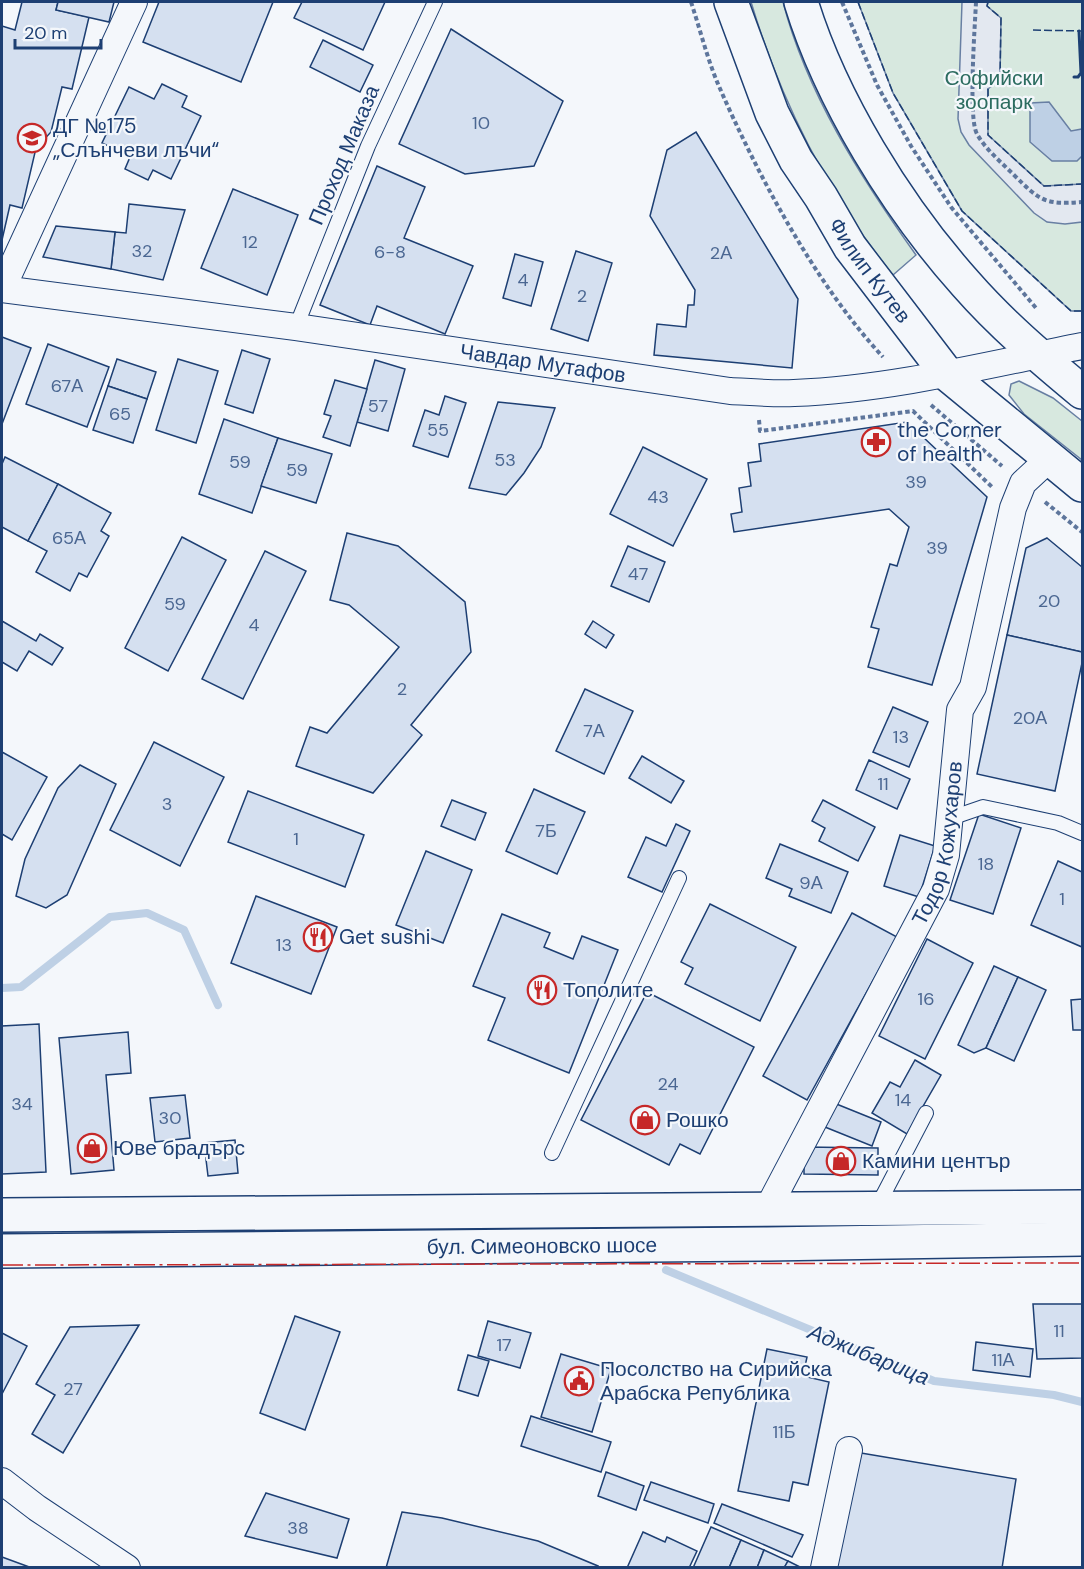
<svg xmlns="http://www.w3.org/2000/svg" width="1084" height="1569" font-family="'DM Sans',sans-serif">
	<style>
		.green { fill: #d7e8df; stroke: #687fa3; stroke-width: 1.5 }
		.parking { fill: #e3e8f0; stroke: #687fa3; stroke-width: 1.5 }
		.water { fill: #bed0e5; stroke: #687fa3; stroke-width: 1.5 }
		.lines { fill: none; stroke-linecap: round; stroke-linejoin: round }
		.stream { stroke: #bed0e5; stroke-width: 8 }
		.building { fill: #d5e0f0; stroke: #1d3f73; stroke-width: 1.5 }
		.service-casing { stroke: #1d3f73; stroke-width: 16 }
		.minor-casing { stroke: #1d3f73; stroke-width: 28 }
		.secondary-casing { stroke: #1d3f73; stroke-width: 36 }
		.primary-casing { stroke: #1d3f73; stroke-width: 36 }
		.path { stroke: #5e769c; stroke-width: 4; stroke-dasharray: 4.5 3; stroke-linecap: butt }
		.service { stroke: #f4f7fb; stroke-width: 14 }
		.minor { stroke: #f4f7fb; stroke-width: 26 }
		.secondary { stroke: #f4f7fb; stroke-width: 33 }
		.primary { stroke: #f4f7fb; stroke-width: 33 }
		.fence { stroke: #1d3f73; stroke-width: 1.5; stroke-dasharray: 8 3; stroke-linecap: butt }
		.wall { stroke: #1d3f73; stroke-width: 3 }
		.power { stroke: #c62828; stroke-width: 1.5; stroke-dasharray: 21 4.5 3 4.5; stroke-linecap: butt }
		.labels { text-anchor: middle; stroke-width: 4.5; stroke-linejoin: round; paint-order: stroke }
		.number-label { font-size: 18px; fill: #4b6792 }
		.park-label { font-size: 21px; fill: #2c6c60; stroke: #f4f7fb }
		.poi-label { font-size: 21px; fill: #1d3f73; stroke: #f4f7fb; text-anchor: start }
		.street-label { font-size: 21px; fill: #1d3f73; stroke: #f4f7fb }
		.water-label { font-size: 22px; font-style: italic; fill: #1d3f73; stroke: #f4f7fb }
	</style>
	<rect width="100%" height="100%" fill="#f4f7fb"/>
	<g class="green">
		<path d="M751,2H783C807,94 861,178 916,255L893,275C828,196 780,99 751,2Z"/>
		<path d="M858,2H1082V311H1071L962,211L893,93Z"/>
		<path d="M1019,381L1053,398L1082,421V460L1024,414L1009,395L1011,384Z"/>
	</g>
	<path class="parking" d="M962,2H988L987,6L1001,18L1000,79L988,89V135L1044,186L1082,184V222L1065,224L1047,222L1034,213L969,145L961,132L958,119Z"/>
	<path class="water" d="M1049,102L1071,131L1082,129V156L1077,161H1052L1030,142V103Z"/>
	<g class="lines">
		<g class="stream">
			<path d="M2,988L21,987L110,917L147,913L184,930L218,1005"/>
			<path d="M666,1270L934,1381L1054,1395L1082,1402"/>
		</g>
	</g>
	<g class="building">
		<path d="M22,2H58L56,10L89,17L72,89L62,87L51,132L36,148L22,208L10,205L2,240V26L15,30Z"/>
		<path d="M58,2H114L109,22L56,10Z"/>
		<path d="M159,2H273L241,82L143,42Z"/>
		<path d="M302,2H385L363,50L294,18Z"/>
		<path d="M451,29L563,101L534,166L465,174L399,144Z"/>
		<path d="M323,40L373,65L360,92L310,67Z"/>
		<path d="M162,84L187,96L182,107L201,116L171,179L153,170L148,180L125,169L130,157L102,143L129,87L154,99Z"/>
		<path d="M696,132L798,299L792,368L654,355L657,324L686,327L688,305H694L695,290L650,216L667,150Z"/>
		<path d="M377,166L425,187L404,238L473,266L445,334L377,306L370,325L320,305Z"/>
		<path d="M233,189L298,215L267,295L201,268Z"/>
		<path d="M129,204L185,210L163,280L111,269L115,232L126,233Z"/>
		<path d="M56,226L115,232L111,269L43,257Z"/>
		<path d="M576,251L612,263L588,341L551,329Z"/>
		<path d="M515,254L543,262L531,306L503,298Z"/>
		<path d="M2,337L31,348L2,424Z"/>
		<path d="M48,344L109,367L87,427L26,404Z"/>
		<path d="M242,350L270,359L253,413L225,404Z"/>
		<path d="M117,359L156,372L147,399L108,386Z"/>
		<path d="M178,359L218,371L196,443L156,430Z"/>
		<path d="M375,360L405,369L388,431L357,422Z"/>
		<path d="M335,380L367,389L350,446L323,437L331,416L324,414Z"/>
		<path d="M108,386L147,399L133,443L93,430Z"/>
		<path d="M445,396L466,403L448,457L413,446L425,410L439,415Z"/>
		<path d="M498,402L555,408L541,447L524,473L506,495L469,488Z"/>
		<path d="M224,419L278,438L252,513L199,494Z"/>
		<path d="M907,422L987,497L932,685L868,667L879,629L871,627L890,564L897,566L909,527L889,509L734,532L731,514L742,512L739,488L751,486L748,463L761,461L759,444Z"/>
		<path d="M278,438L332,454L316,503L261,486Z"/>
		<path d="M643,447L707,479L673,546L610,514Z"/>
		<path d="M5,457L58,484L28,541L2,527V464Z"/>
		<path d="M58,484L111,513L101,531L109,536L87,577L79,573L70,591L36,572L47,551L28,541Z"/>
		<path d="M347,533L398,546L465,602L471,652L411,725L422,735L373,793L296,766L310,727L327,733L399,647L349,605L330,600Z"/>
		<path d="M182,537L226,560L168,671L125,648Z"/>
		<path d="M1047,538L1082,567V652L1007,635L1026,548Z"/>
		<path d="M628,546L665,562L649,602L611,586Z"/>
		<path d="M265,551L306,571L243,699L202,679Z"/>
		<path d="M2,621L36,641L40,634L63,648L52,665L29,651L17,671L2,662Z"/>
		<path d="M593,621L614,635L606,648L585,634Z"/>
		<path d="M1007,635L1082,652V663L1055,791L977,774Z"/>
		<path d="M585,689L633,711L604,774L556,751Z"/>
		<path d="M893,707L928,722L909,767L873,752Z"/>
		<path d="M154,742L224,777L180,866L110,830Z"/>
		<path d="M2,752L47,777L12,840L2,834Z"/>
		<path d="M642,756L684,781L671,803L629,778Z"/>
		<path d="M869,760L910,779L897,809L856,790Z"/>
		<path d="M80,765L116,784L67,895L46,908L16,896L25,859L58,788Z"/>
		<path d="M534,789L585,812L557,874L506,851Z"/>
		<path d="M248,791L364,835L345,887L228,842Z"/>
		<path d="M452,800L486,813L475,840L441,826Z"/>
		<path d="M823,800L875,827L858,861L819,841L825,828L812,821Z"/>
		<path d="M979,814L1021,828L993,914L950,900Z"/>
		<path d="M676,824L690,831L662,892L628,877L646,837L666,846Z"/>
		<path d="M900,835L935,846L919,897L884,886Z"/>
		<path d="M780,844L848,872L831,913L789,896L792,889L766,878Z"/>
		<path d="M426,851L472,870L443,943L396,925Z"/>
		<path d="M1058,861L1082,872V947L1031,925Z"/>
		<path d="M256,896L337,927L311,994L231,963Z"/>
		<path d="M710,904L796,947L760,1021L685,984L693,968L681,962Z"/>
		<path d="M852,913L897,937L807,1100L763,1076Z"/>
		<path d="M502,914L550,933L544,947L573,959L582,936L618,950L569,1073L488,1040L505,998L473,986Z"/>
		<path d="M927,939L973,963L925,1059L879,1036Z"/>
		<path d="M994,966L1018,977L986,1048L974,1053L958,1045Z"/>
		<path d="M1018,977L1046,990L1014,1061L986,1048Z"/>
		<path d="M647,992L754,1047L700,1154L680,1144L669,1165L581,1120Z"/>
		<path d="M1082,999V1030H1073L1071,1000Z"/>
		<path d="M39,1024L46,1172L2,1174V1026Z"/>
		<path d="M128,1032L131,1073L106,1075L114,1170L71,1174L59,1038Z"/>
		<path d="M915,1060L941,1075L907,1134L872,1113L890,1082L900,1087Z"/>
		<path d="M185,1095L190,1138L155,1142L150,1098Z"/>
		<path d="M829,1101L881,1122L872,1146L820,1125Z"/>
		<path d="M235,1140L238,1173L208,1176L204,1143Z"/>
		<path d="M804,1147L878,1148V1175L804,1174Z"/>
		<path d="M1033,1304H1082V1358L1037,1359Z"/>
		<path d="M295,1316L340,1332L305,1430L260,1413Z"/>
		<path d="M488,1321L531,1333L520,1368L478,1356Z"/>
		<path d="M139,1325L63,1453L32,1434L55,1395L36,1384L70,1327Z"/>
		<path d="M2,1333L27,1346L2,1394Z"/>
		<path d="M976,1342L1033,1349L1030,1377L973,1370Z"/>
		<path d="M767,1349L807,1357L803,1376L829,1382L808,1485L793,1482L789,1501L738,1491Z"/>
		<path d="M561,1354L611,1369L592,1432L541,1417Z"/>
		<path d="M468,1355L489,1361L478,1396L458,1390Z"/>
		<path d="M531,1416L611,1442L601,1472L521,1446Z"/>
		<path d="M855,1452L1016,1479L1002,1568H832Z"/>
		<path d="M606,1472L644,1486L636,1510L598,1496Z"/>
		<path d="M651,1482L714,1504L708,1523L644,1500Z"/>
		<path d="M266,1493L349,1519L337,1558L245,1536Z"/>
		<path d="M722,1504L803,1535L792,1557L714,1523Z"/>
		<path d="M402,1512L442,1518L538,1541L598,1566L597,1568H386Z"/>
		<path d="M711,1527L741,1540L729,1568H693Z"/>
		<path d="M643,1532L665,1542L667,1537L697,1551L689,1568H627Z"/>
		<path d="M741,1540L764,1550L757,1568H729Z"/>
		<path d="M764,1550L788,1561L784,1568H757Z"/>
		<path d="M2,1557L32,1568H2Z"/>
		<path d="M788,1561L802,1568H784Z"/>
	</g>
	<g class="lines">
		<g class="service-casing">
			<g id="service">
				<path d="M296,327L368,146L435,2"/>
				<path d="M951,818L983,807L1058,823L1082,833"/>
				<path d="M552,1153L679,878"/>
				<path d="M877,1207L926,1113"/>
			</g>
		</g>
		<g class="minor-casing">
			<g id="minor">
				<path id="s1" d="M2,289L296,327L730,391C751,392 773,394 794,393C892,389 987,365 1082,346"/>
				<path d="M2,289L134,2"/>
				<path id="s2" d="M767,1210L936,889L946,855L960,710L973,687L1013,508L1023,483L1050,458"/>
				<path d="M2,1481L37,1508L127,1568"/>
				<path d="M824,1568L849,1450"/>
			</g>
		</g>
		<g class="secondary-casing">
			<g id="secondary">
				<path d="M2,1215L1082,1207"/>
				<path id="s3" d="M2,1251L767,1244L1082,1239"/>
			</g>
		</g>
		<g class="primary-casing">
			<g id="primary">
				<path id="s4" d="M731,2L772,113L796,160L821,197L850,247L947,374L1082,485"/>
				<path d="M801,2C831,100 897,207 966,284C1001,324 1041,358 1082,392"/>
			</g>
		</g>
		<g class="path">
			<path d="M691,2C700,29 707,58 718,84C757,174 816,285 883,357"/>
			<path d="M842,2L877,85L911,146L951,207L1036,308"/>
			<path d="M976,2C975,25 968,119 977,134C986,150 1001,162 1014,175C1040,201 1045,205 1082,202"/>
			<path d="M931,405L1002,466"/>
			<path d="M759,420L760,431L913,411L992,487"/>
			<path d="M1045,502L1082,532"/>
		</g>
		<use href="#service" class="service"/>
		<use href="#minor" class="minor"/>
		<use href="#secondary" class="secondary"/>
		<use href="#primary" class="primary"/>
		<g class="fence">
			<path d="M858,2L893,93L962,211L1071,311H1082"/>
			<path d="M988,2L987,6L1001,18L1000,79L988,89V135L1044,186L1082,184"/>
			<path d="M1033,30L1082,31"/>
		</g>
		<path class="wall" d="M1074,77H1078L1081,73L1079,31"/>
		<path class="power" d="M2,1265L1082,1263"/>
	</g>
	<defs>
		<g id="school-ring" transform="scale(1.5)"><circle r="9.5" fill="#f4f7fb" stroke="#c62828" stroke-width="1.5"/><path d="M0-5L7-2L0 1L-7-2ZM-4 1L0 2.5L4 1V4Q0 6-4 4Z" fill="#c62828"/></g>
		<g id="pharmacy-ring" transform="scale(1.5)"><circle r="9.5" fill="#f4f7fb" stroke="#c62828" stroke-width="1.5"/><path d="M-2-6h4v4h4v4h-4v4h-4v-4h-4v-4h4Z" fill="#c62828"/></g>
		<g id="restaurant-ring" transform="scale(1.5)"><circle r="9.5" fill="#f4f7fb" stroke="#c62828" stroke-width="1.5"/><path d="M-5-6h1v4h1v-4h1v4h1v-4h1v5L-1.5 .5V6h-2V.5L-5-1ZM5-6V6H3V1.5H1.5Q1.5-4 5-6Z" fill="#c62828"/></g>
		<g id="shop-ring" transform="scale(1.5)"><circle r="9.5" fill="#f4f7fb" stroke="#c62828" stroke-width="1.5"/><path d="M-5-2.5h2.3a2.7 3.5 0 0 1 5.4 0H5L5.5 6h-11ZM-1.5-2.5h3a1.5 2.3 0 0 0-3 0Z" fill="#c62828"/></g>
		<g id="civic-ring" transform="scale(1.5)"><circle r="9.5" fill="#f4f7fb" stroke="#c62828" stroke-width="1.5"/><path d="M-.6-6.5H3V-4.5H.6V-3L4-1V1h2V6H-6V1h2V-1L-.6-3ZM-1.2 2.5V6h2.4V2.5Z" fill="#c62828"/></g>
	</defs>
	<g fill-rule="evenodd">
		<use href="#school-ring" x="32" y="138"/>
		<use href="#pharmacy-ring" x="876" y="442"/>
		<use href="#restaurant-ring" x="318" y="937"/>
		<use href="#restaurant-ring" x="542" y="990"/>
		<use href="#shop-ring" x="645" y="1120"/>
		<use href="#shop-ring" x="92" y="1148"/>
		<use href="#shop-ring" x="841" y="1161"/>
		<use href="#civic-ring" x="579" y="1381"/>
	</g>
	<g class="labels">
		<g class="number-label">
			<text x="481" y="129">10</text>
			<text x="250" y="248">12</text>
			<text x="142" y="257">32</text>
			<text x="390" y="258">6-8</text>
			<text x="721" y="259">2А</text>
			<text x="523" y="286">4</text>
			<text x="582" y="302">2</text>
			<text x="67" y="392">67А</text>
			<text x="378" y="412">57</text>
			<text x="120" y="420">65</text>
			<text x="438" y="436">55</text>
			<text x="505" y="466">53</text>
			<text x="240" y="468">59</text>
			<text x="297" y="476">59</text>
			<text x="916" y="488">39</text>
			<text x="658" y="503">43</text>
			<text x="69" y="544">65А</text>
			<text x="937" y="554">39</text>
			<text x="638" y="580">47</text>
			<text x="1049" y="607">20</text>
			<text x="175" y="610">59</text>
			<text x="254" y="631">4</text>
			<text x="402" y="695">2</text>
			<text x="1030" y="724">20А</text>
			<text x="594" y="737">7А</text>
			<text x="901" y="743">13</text>
			<text x="883" y="790">11</text>
			<text x="167" y="810">3</text>
			<text x="546" y="837">7Б</text>
			<text x="296" y="845">1</text>
			<text x="986" y="870">18</text>
			<text x="811" y="889">9А</text>
			<text x="1062" y="905">1</text>
			<text x="284" y="951">13</text>
			<text x="926" y="1005">16</text>
			<text x="668" y="1090">24</text>
			<text x="903" y="1106">14</text>
			<text x="22" y="1110">34</text>
			<text x="170" y="1124">30</text>
			<text x="1059" y="1337">11</text>
			<text x="504" y="1351">17</text>
			<text x="1003" y="1366">11А</text>
			<text x="73" y="1395">27</text>
			<text x="784" y="1438">11Б</text>
			<text x="298" y="1534">38</text>
		</g>
		<g class="park-label">
			<text x="994" y="85">Софийски<tspan x="994" dy="24">зоопарк</tspan></text>
		</g>
		<g class="poi-label">
			<text x="53" y="133">ДГ №175<tspan x="53" dy="24">„Слънчеви лъчи“</tspan></text>
			<text x="897" y="437">the Corner<tspan x="897" dy="24">of health</tspan></text>
			<text x="339" y="944">Get sushi</text>
			<text x="563" y="997">Тополите</text>
			<text x="666" y="1127">Рошко</text>
			<text x="113" y="1155">Юве брадърс</text>
			<text x="862" y="1168">Камини център</text>
			<text x="600" y="1376">Посолство на Сирийска<tspan x="600" dy="24">Арабска Република</tspan></text>
		</g>
		<g class="street-label">
			<text transform="translate(344 155) rotate(-67)" y="7">Проход Маказа</text>
			<text dy="7" stroke="none"><textPath href="#s4" startOffset="304">Филип Кутев</textPath></text>
			<text dy="7" stroke="none"><textPath href="#s1" startOffset="546">Чавдар Мутафов</textPath></text>
			<text dy="7" stroke="none"><textPath href="#s2" startOffset="408">Тодор Кожухаров</textPath></text>
			<text dy="7" stroke="none"><textPath href="#s3" startOffset="540">бул. Симеоновско шосе</textPath></text>
		</g>
		<g class="water-label">
			<text transform="translate(869 1354) rotate(22)" y="8">Аджибарица</text>
		</g>
	</g>
	<rect width="1084" height="1569" fill="none" stroke="#1d3f73" stroke-width="6"/>
	<path d="M15 39v9h86v-9" fill="none" stroke="#1d3f73" stroke-width="3"/>
	<text x="24" y="39" font-size="18" fill="#1d3f73" stroke="#f4f7fb" stroke-width="4.5" paint-order="stroke">20 m</text>
</svg>
